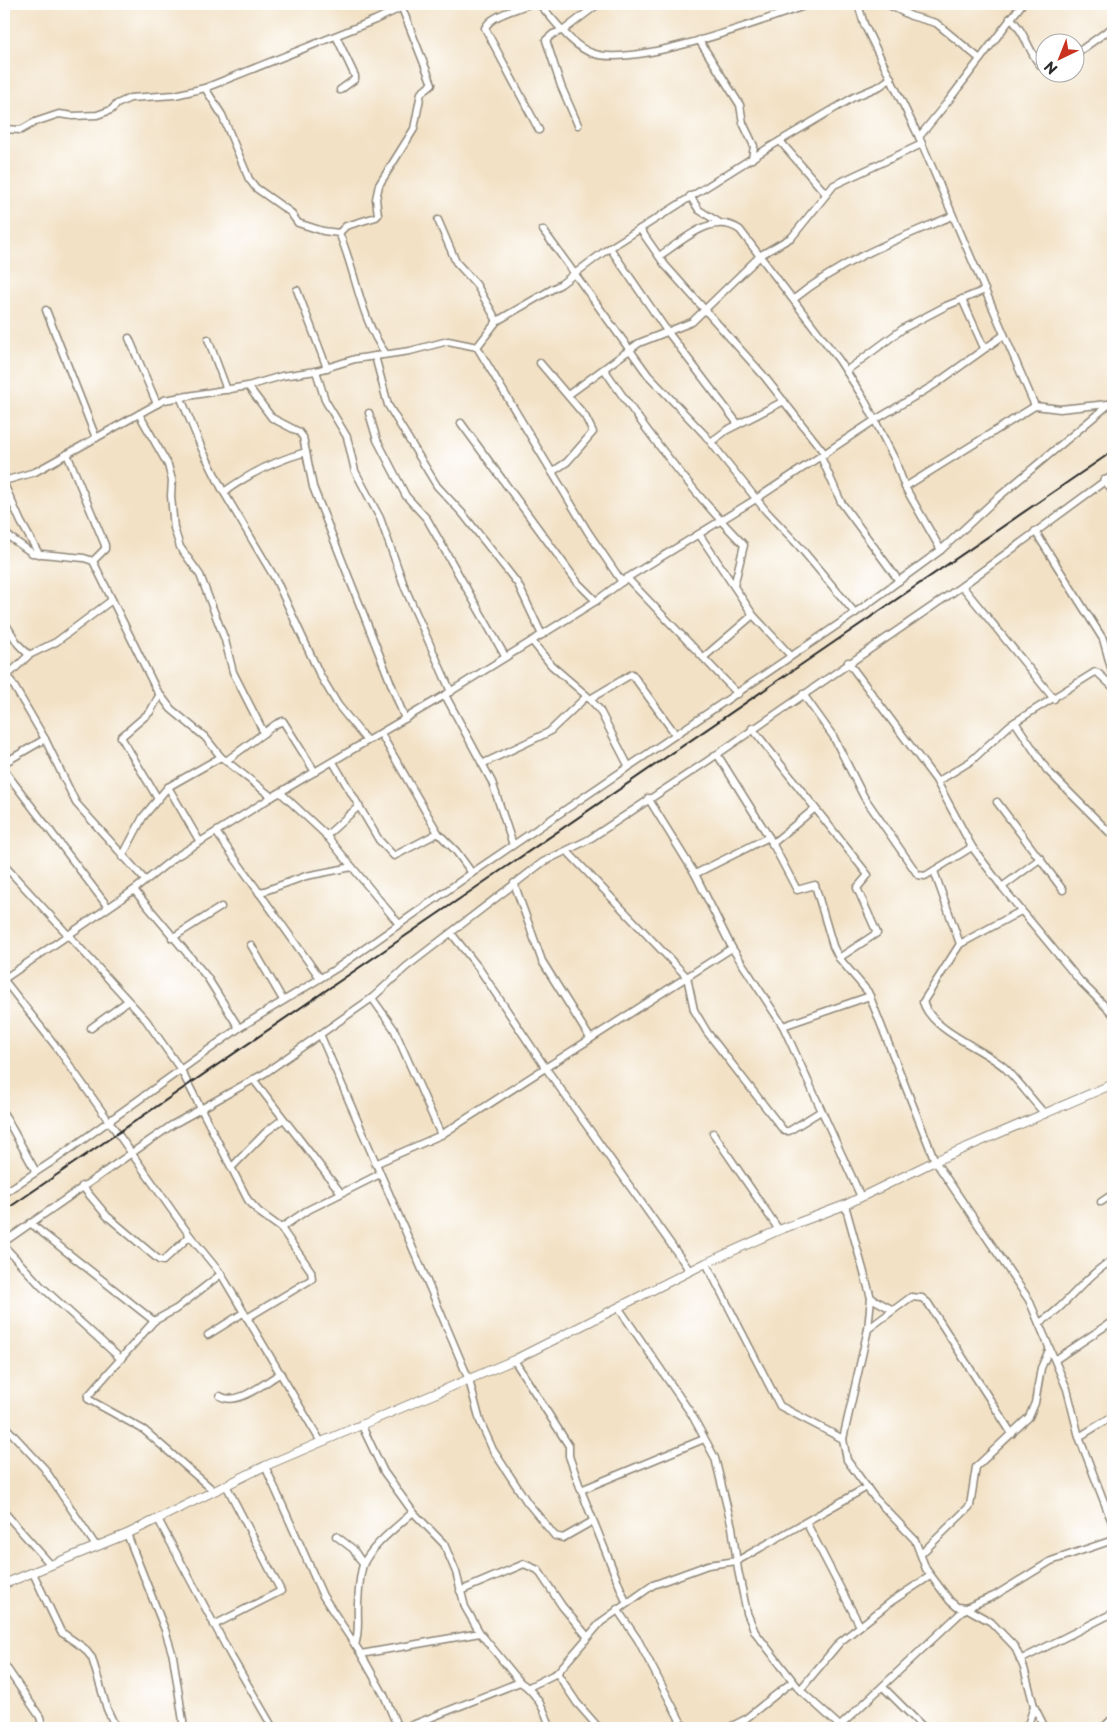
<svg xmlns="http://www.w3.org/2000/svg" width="1117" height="1732" font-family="'Playpen Sans',sans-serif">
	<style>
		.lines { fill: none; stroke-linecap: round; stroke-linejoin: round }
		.minor-casing { stroke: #8e8678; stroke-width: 9 }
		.tertiary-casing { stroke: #8e8678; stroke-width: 10 }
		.minor { stroke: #fff; stroke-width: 6 }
		.tertiary { stroke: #fff; stroke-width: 8 }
		.rail { stroke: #2b2b2b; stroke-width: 2 }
	</style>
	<rect width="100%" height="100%" fill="#fff"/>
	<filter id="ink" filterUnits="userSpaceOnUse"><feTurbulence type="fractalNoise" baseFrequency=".02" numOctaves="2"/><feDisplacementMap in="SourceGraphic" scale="10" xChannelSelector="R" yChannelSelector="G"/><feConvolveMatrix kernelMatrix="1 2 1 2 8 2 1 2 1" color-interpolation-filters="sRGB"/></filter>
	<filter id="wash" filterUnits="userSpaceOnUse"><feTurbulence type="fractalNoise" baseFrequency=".0096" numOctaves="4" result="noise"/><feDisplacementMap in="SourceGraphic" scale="20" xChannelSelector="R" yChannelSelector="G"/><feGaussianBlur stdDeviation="1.12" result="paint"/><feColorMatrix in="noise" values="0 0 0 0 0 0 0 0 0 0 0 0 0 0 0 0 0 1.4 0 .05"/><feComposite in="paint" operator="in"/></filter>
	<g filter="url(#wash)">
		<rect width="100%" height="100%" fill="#f2e1c5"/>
	</g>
	<g filter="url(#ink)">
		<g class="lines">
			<g class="minor-casing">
				<g id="minor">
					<path d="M529,4C516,10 491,15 485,28L539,130"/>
					<path d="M539,4C554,19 571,46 592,53C634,69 766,19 810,4"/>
					<path d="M858,4L864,24L919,137L1035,406"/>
					<path d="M887,4L911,16L936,23L980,59"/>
					<path d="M1010,18C1026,31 1031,60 1044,68"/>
					<path d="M336,36L355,76V79L340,90"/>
					<path d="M699,40L740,105L743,123L754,146L752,159"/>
					<path d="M1074,55L1113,27"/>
					<path d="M205,88L222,115L249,179L256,188L290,212L298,223L323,231L339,233"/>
					<path d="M578,125L561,86L546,40L553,34L564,30L598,4"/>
					<path d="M4,129L21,130L35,122L59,114L73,116L97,115L111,110L117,104L130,98L175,95L205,88L375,20L409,4"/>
					<path d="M919,137L949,100L1022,4"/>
					<path d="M780,141L826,194"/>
					<path d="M690,196L699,210L720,223"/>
					<path d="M438,220L456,262L476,284L497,321"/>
					<path d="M640,229L665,265L764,376L825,454"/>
					<path d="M543,230L648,375L705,435L766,511L799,546L855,613"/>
					<path d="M339,233L346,226L376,217L378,215L376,199L379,185L414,129L421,93L432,84L402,8"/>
					<path d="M339,233C356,271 360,319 386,354"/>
					<path d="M610,248L667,331L738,424"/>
					<path d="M659,256C682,242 712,210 740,230L839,360L864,399L895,460L905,487L941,550"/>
					<path d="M297,290L327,368"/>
					<path d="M794,299C841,261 897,239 952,216"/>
					<path d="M962,299L984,348"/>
					<path d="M46,310L96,438"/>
					<path d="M129,338L157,404"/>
					<path d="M208,339L227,390"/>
					<path d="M477,347L497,321L561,284L605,251L768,148L854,97L880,86L891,78"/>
					<path d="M375,356L388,405L437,486L463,514L518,584L542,635"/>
					<path d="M540,363L585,416L593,432L567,462L552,472"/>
					<path d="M604,369C646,431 692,492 744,545L734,586"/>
					<path d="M316,371L325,400L347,437L355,471L380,518L405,588L451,692"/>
					<path d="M846,371L904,328L946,306L985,290"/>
					<path d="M248,386L272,418L299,432L303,437L313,487L405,719"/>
					<path d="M568,395L639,343L692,322L761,255L792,237L834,185L922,144"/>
					<path d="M180,396L202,449L222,489L276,580L320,675L338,705L367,741"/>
					<path d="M369,413L377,440L406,496L427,519L505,656"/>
					<path d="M139,414L168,465L172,480L171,496L174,528L180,547L200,575L225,640L233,672L264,733"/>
					<path d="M461,423L578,583L596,601"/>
					<path d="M711,442L727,430L784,401"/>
					<path d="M67,454L105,545V549L93,561"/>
					<path d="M821,457L841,502L899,581"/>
					<path d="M1104,480L1113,491"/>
					<path d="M4,481L35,472L164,400L248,386L282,376L316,371L355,359L410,351L448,341L477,347L588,532L622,582"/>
					<path d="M4,484L21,522L39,554"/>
					<path d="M905,487L1035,406L1060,409L1108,404"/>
					<path d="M224,492C250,473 274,461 306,452"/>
					<path d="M1035,531L1103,639L1113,675"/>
					<path d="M4,533L32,553L84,558L93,561L156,689L171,709L205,737L221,757L272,797"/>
					<path d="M699,534L753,615L791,656"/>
					<path d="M627,578L738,694"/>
					<path d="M962,586L1054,699"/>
					<path d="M4,621L18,644L29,655"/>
					<path d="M532,641L551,665L587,696L599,709L629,767"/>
					<path d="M704,657L753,615"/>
					<path d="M848,662L936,780L972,847L1002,887L1080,981L1113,1014"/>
					<path d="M4,675L11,681L45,739L76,803L145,880"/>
					<path d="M7,676L29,655L56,642L112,600"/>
					<path d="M803,694L833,736L864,797L918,875L925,876L972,847"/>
					<path d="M445,695L492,782L513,845"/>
					<path d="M590,699L632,674L676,735"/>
					<path d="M1015,722L1047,770L1113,836"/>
					<path d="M752,728L868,875L857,888L877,933L839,958"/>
					<path d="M381,734L438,833L456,851L472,873"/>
					<path d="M717,754L769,837L797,890L815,885L833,946L839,958L868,992L935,1161L1029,1300L1067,1389L1079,1437L1113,1525"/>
					<path d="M226,761L276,724L283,721L315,772"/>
					<path d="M333,762L379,840L394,856L438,833"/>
					<path d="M4,763L45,739"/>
					<path d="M482,764L549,732L587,696"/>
					<path d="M4,770L108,907"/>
					<path d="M937,782L971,761L1010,725L1095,672L1098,673L1113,687"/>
					<path d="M168,787L200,842"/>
					<path d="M281,793L325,834L399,924"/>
					<path d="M648,798L695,874L732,948L783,1026L861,1197"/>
					<path d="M158,799L121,737L150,712L160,694"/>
					<path d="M997,802L1063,890"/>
					<path d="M216,832L320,978"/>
					<path d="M326,836L359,806"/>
					<path d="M772,844L814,809"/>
					<path d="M567,851L687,977L694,1010L707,1032L784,1131H789L821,1111"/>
					<path d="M122,857L143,817L168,787L221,757"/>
					<path d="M4,865L146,1020L181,1070L248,1200L259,1212L281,1228L311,1271L312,1279L247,1318"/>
					<path d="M934,871L960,944"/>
					<path d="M695,874L769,837"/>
					<path d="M514,883L542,961L590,1038"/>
					<path d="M1002,887L1041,858"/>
					<path d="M134,890L207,977L239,1028"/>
					<path d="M259,893L306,876L352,867"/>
					<path d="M1021,911L960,944L923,1002C933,1032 981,1047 1004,1067C1019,1081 1031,1099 1045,1114"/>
					<path d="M451,933L478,967L545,1067L690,1271"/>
					<path d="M172,938L221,907"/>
					<path d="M251,945L283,1000"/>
					<path d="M4,979L134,890L174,858L272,797L445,695L596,601L627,578L756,499L875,420L934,385L1004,335"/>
					<path d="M4,980L58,1049L190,1236L221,1274L321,1442"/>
					<path d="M372,998L394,1029L441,1135"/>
					<path d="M783,1026L870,996"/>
					<path d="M91,1028L128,1001"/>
					<path d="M320,1034L439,1309L469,1380L480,1421L493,1450L527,1502L555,1536L563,1538L593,1521"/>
					<path d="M253,1079L341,1193"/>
					<path d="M4,1114L36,1172"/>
					<path d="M713,1133L779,1230"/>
					<path d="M375,1164L441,1135L732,948"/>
					<path d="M232,1167L266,1132L283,1119"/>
					<path d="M82,1186L107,1216L159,1260L163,1261L190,1236"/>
					<path d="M4,1193L56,1159L239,1028L337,968L472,873L855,613L941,550L995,500L1113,401"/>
					<path d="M1101,1202L1113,1194"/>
					<path d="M845,1205L871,1298L868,1329L843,1439L847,1460L874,1497L915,1540L926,1569L950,1601L957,1607L966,1608L991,1622L1015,1647L1024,1668L1034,1706L1045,1728"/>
					<path d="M30,1223L154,1321"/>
					<path d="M281,1228L306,1211L380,1174"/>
					<path d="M4,1242L172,1125L265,1073L372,998L406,967L543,862L588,840L706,762L962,586L1113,475"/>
					<path d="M4,1246L41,1286L121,1359"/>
					<path d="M706,1263L780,1406L843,1439"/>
					<path d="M871,1298L893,1310"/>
					<path d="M618,1307L692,1415L715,1458L732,1527L738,1570L747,1613L755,1632L800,1690L842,1728"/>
					<path d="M1039,1323C1067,1307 1084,1276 1113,1260"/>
					<path d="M868,1329L911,1297L922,1298L928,1303L1012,1434"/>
					<path d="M208,1335L243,1313"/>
					<path d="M514,1360L569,1446V1456L581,1490"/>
					<path d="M1055,1360L1113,1321"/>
					<path d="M220,1396C238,1407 265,1382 281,1373"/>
					<path d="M361,1424L384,1472L413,1512L444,1544L456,1572L465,1607L480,1633L520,1682C535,1691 546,1711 550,1728"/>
					<path d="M4,1425L44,1468L96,1546"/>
					<path d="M1079,1437L1113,1416"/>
					<path d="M265,1466L323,1596L361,1654L384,1695L398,1728"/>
					<path d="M214,1491L144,1430L88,1399V1396L154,1321L176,1309L221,1274"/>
					<path d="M4,1512L51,1565"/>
					<path d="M158,1519L231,1656L273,1728"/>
					<path d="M806,1522L860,1626"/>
					<path d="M127,1534L165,1630L173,1656L184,1728"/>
					<path d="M336,1536L353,1549L363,1564"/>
					<path d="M921,1554L970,1506L976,1467L1029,1417L1035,1403L1041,1368L1049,1350"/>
					<path d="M33,1573L61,1632L84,1648L92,1658L107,1709L116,1728"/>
					<path d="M460,1591L524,1564L538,1570L562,1606L587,1636"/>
					<path d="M626,1602L581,1490L704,1439"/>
					<path d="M617,1609L638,1640L684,1728"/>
					<path d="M214,1625L281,1591L226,1485"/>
					<path d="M355,1645C360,1631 357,1617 358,1603C359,1591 359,1577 363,1565C370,1547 399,1525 413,1512"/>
					<path d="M361,1654L480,1633"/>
					<path d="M1020,1660L1113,1613"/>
					<path d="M4,1664L40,1717L43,1728"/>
					<path d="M557,1673L577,1703L599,1728"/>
					<path d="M529,1687L557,1673L601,1622L653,1585L708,1565L737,1561L867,1487"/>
					<path d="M883,1687L924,1728"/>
					<path d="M800,1690L840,1642L892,1601L930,1576"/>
					<path d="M839,1727L966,1608L994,1596L1051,1561L1113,1540"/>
					<path d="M405,1728L520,1682"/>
					<path d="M728,1728L744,1720L793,1681"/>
					<path d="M1027,1728L1034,1706"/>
					<path d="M1103,1728L1113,1718"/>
				</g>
			</g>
			<g class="tertiary-casing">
				<path id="tertiary" d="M4,1584L127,1534L265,1466L514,1360L706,1263L779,1230L845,1205L935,1161L1113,1084"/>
			</g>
			<use href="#minor" class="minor"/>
			<use href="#tertiary" class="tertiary"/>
			<path class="rail" d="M4,1211L1113,451"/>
		</g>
	</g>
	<rect width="1117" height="1732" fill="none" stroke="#fff" stroke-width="20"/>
	<g transform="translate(1060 58) rotate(223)"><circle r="24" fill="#ffffff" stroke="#aaaaaa"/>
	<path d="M0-4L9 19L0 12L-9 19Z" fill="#c8321e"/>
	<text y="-8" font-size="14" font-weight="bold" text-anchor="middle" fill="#2b2b2b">N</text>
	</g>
</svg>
